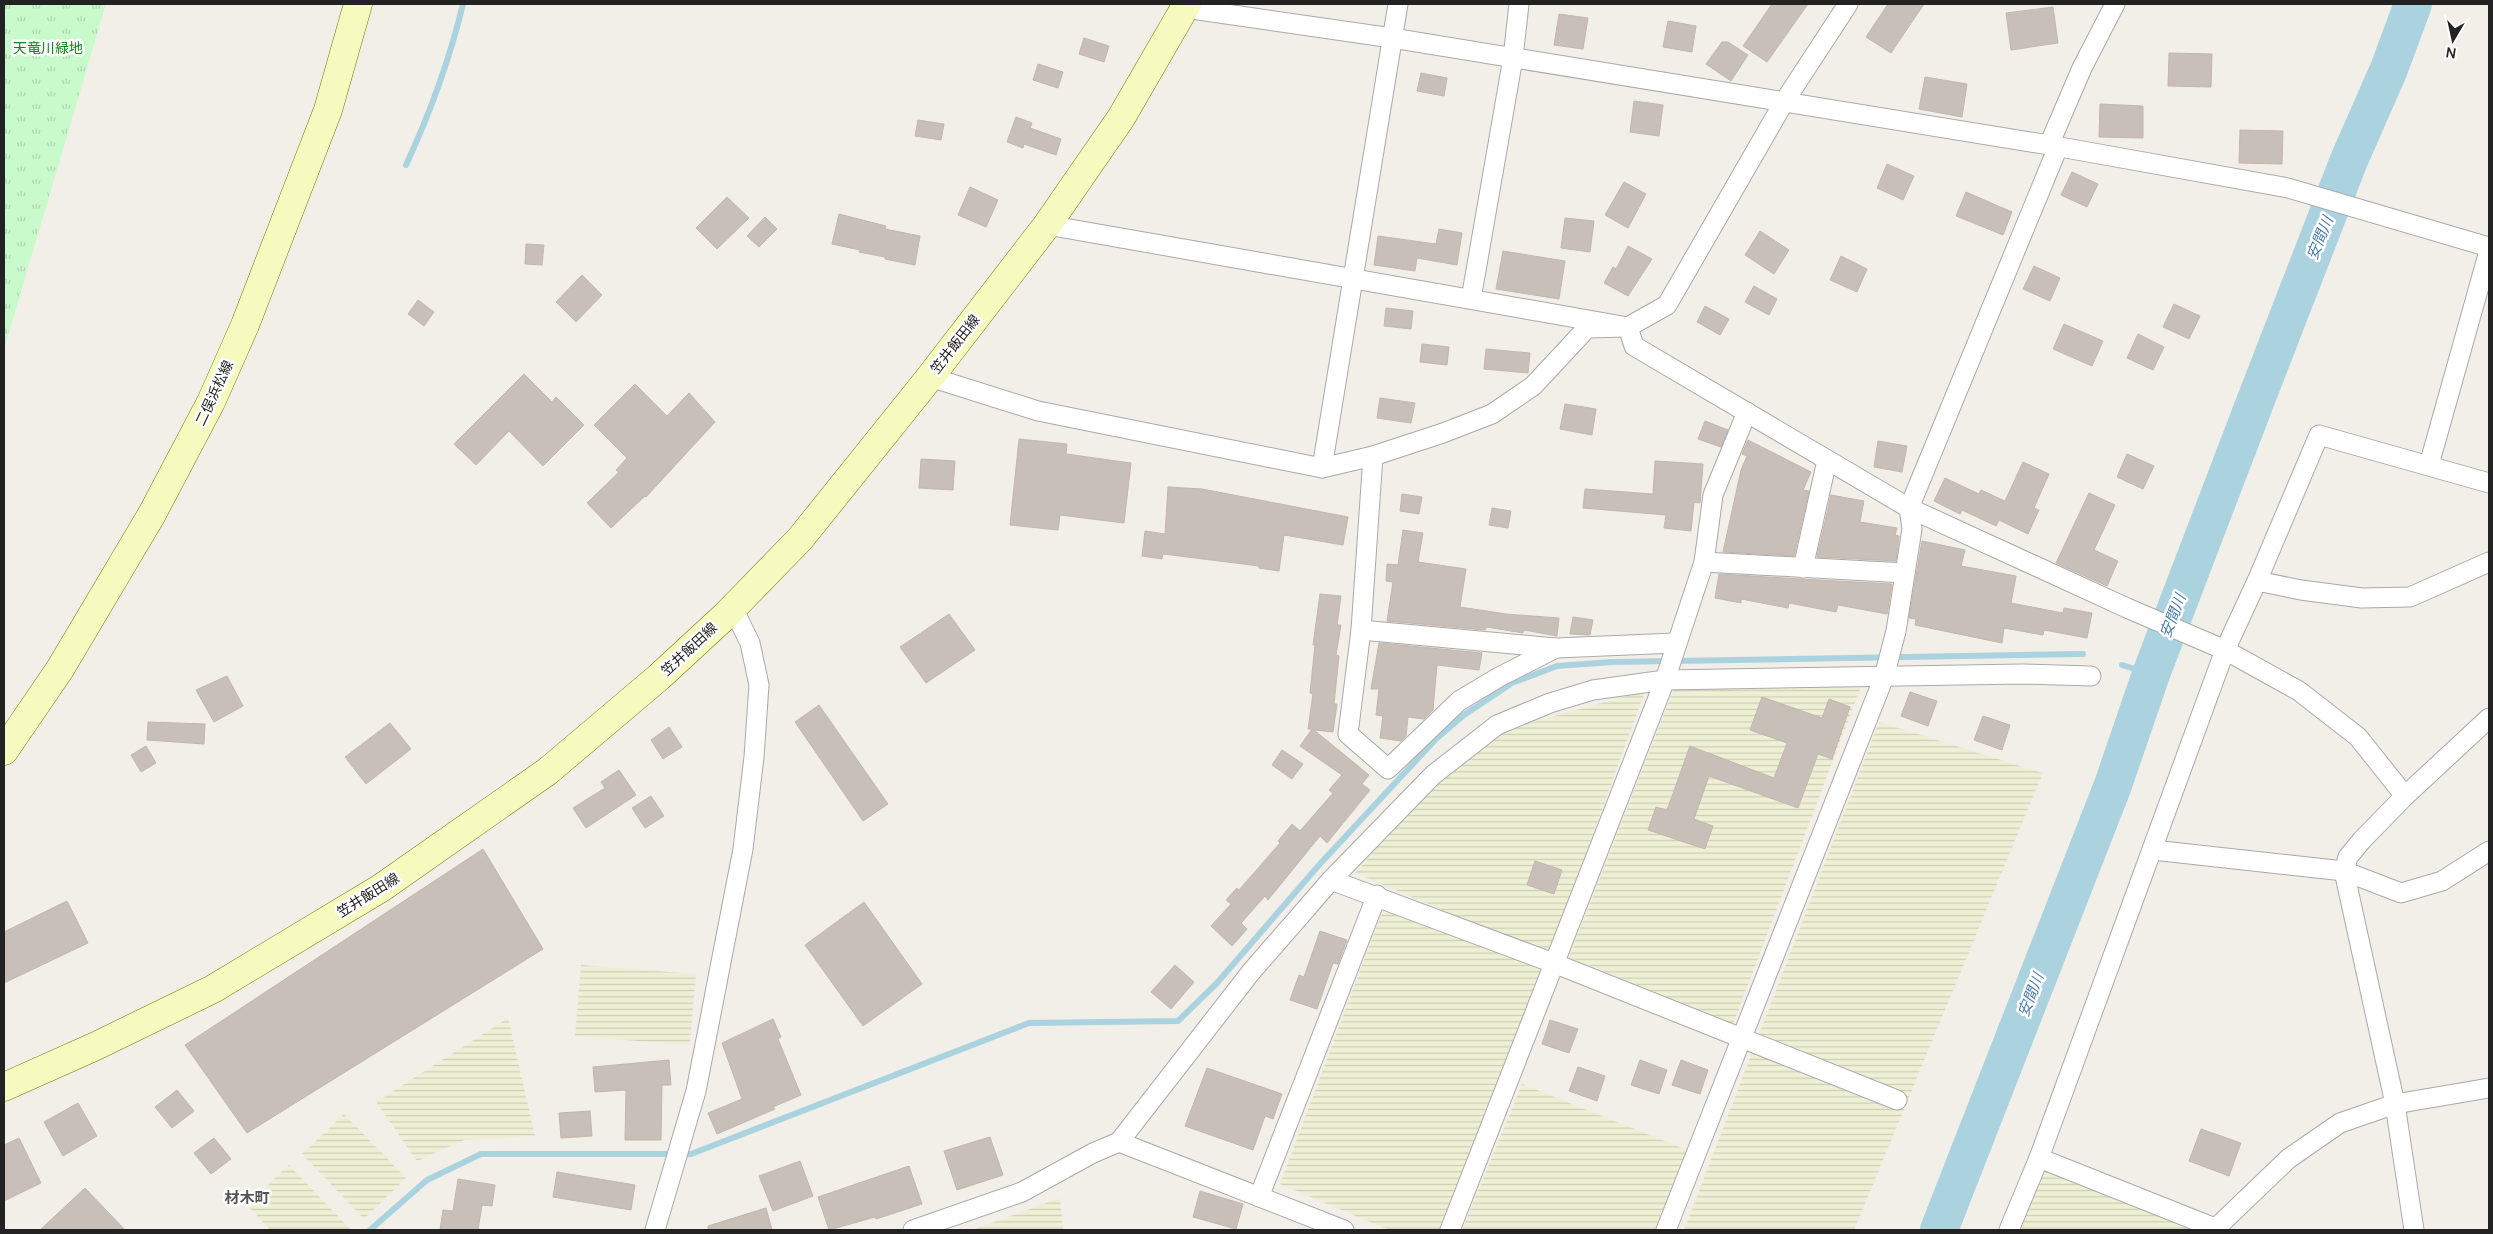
<svg xmlns="http://www.w3.org/2000/svg" width="2493" height="1234" font-family="Manrope,'Noto Sans JP',sans-serif">
	<style>
		.farmland { fill: url(#farmland-rules) }
		.park { fill: url(#park-tufts) }
		.lines { fill: none; stroke-linecap: round; stroke-linejoin: round }
		.stream { stroke: #aad3df; stroke-width: 6 }
		.river { stroke: #aad3df; stroke-width: 38 }
		.building { fill: #c7bfb8; stroke: #c4b6ab }
		.minor-casing { stroke: #a9a9a9; stroke-width: 21 }
		.secondary-casing { stroke: #707d05; stroke-width: 29 }
		.minor { stroke: #fff; stroke-width: 19 }
		.secondary { stroke: #f7fabf; stroke-width: 28 }
		.labels { text-anchor: middle; stroke-width: 5; stroke-linejoin: round; paint-order: stroke }
		.park-label { font-size: 14px; fill: #0c8416; stroke: #fff }
		.street-label { font-size: 14px; fill: #222; stroke: #fff }
		.water-label { font-size: 15px; font-style: italic; fill: #4a7aab; stroke: #fff }
		.neighbourhood-label { font-size: 15px; font-weight: bold; fill: #555; stroke: #fff }
	</style>
	<defs>
		<pattern id="farmland-rules" width="6" height="5" patternUnits="userSpaceOnUse" patternTransform="scale(1.25)"><rect width="6" height="5" fill="#eef0d5"/><path d="M0 2.5h6" fill="none" stroke="#ccceb7"/></pattern>
		<pattern id="park-tufts" width="24" height="20" patternUnits="userSpaceOnUse" patternTransform="scale(1.25)"><rect width="24" height="20" fill="#c8facc"/><path d="M3 7l-1-3M5 7V3M7 7l1-3M15 17l-1-3M17 17v-4M19 17l1-3" fill="none" stroke="#acd6af"/></pattern>
	</defs>
	<rect width="100%" height="100%" fill="#f2efe9"/>
	<g class="farmland">
		<path d="M1862,684L1733,1024L1569,957L1674,688Z"/>
		<path d="M1645,691L1549,955L1355,873L1436,779L1500,731Z"/>
		<path d="M1879,722L2043,773L1854,1230H1684Z"/>
		<path d="M1384,907L1545,970L1442,1230H1389L1280,1184Z"/>
		<path d="M581,965L696,974L690,1045L575,1036Z"/>
		<path d="M508,1018L535,1136L464,1140L417,1161L376,1102Z"/>
		<path d="M1522,1084L1687,1150L1655,1230H1462Z"/>
		<path d="M344,1114L406,1178L364,1219L302,1154Z"/>
		<path d="M2039,1158L2220,1230H2010Z"/>
		<path d="M289,1165L351,1230H270L247,1205Z"/>
		<path d="M1060,1198L1063,1230H972Z"/>
	</g>
	<path class="park" d="M4,4H106L4,349Z"/>
	<g class="lines">
		<g class="stream">
			<path d="M406,165C431,111 449,62 463,4"/>
			<path d="M2122,665L2151,674"/>
			<path d="M370,1230L427,1180L481,1154H691L1029,1023L1178,1021L1217,983L1319,865L1436,739L1464,715L1512,683L1557,666L1612,662L2083,654"/>
		</g>
		<path class="river" d="M1939,1230L2113,785L2151,674L2257,397L2349,160L2389,69L2413,4"/>
	</g>
	<g class="building">
		<path d="M1772,4H1808L1767,62L1743,46Z"/>
		<path d="M1888,4H1924L1891,53L1866,37Z"/>
		<path d="M2053,7L2058,43L2011,50L2006,13Z"/>
		<path d="M1559,14L1588,18L1583,49L1554,45Z"/>
		<path d="M1668,21L1696,26L1692,52L1663,47Z"/>
		<path d="M1084,38L1109,46L1104,62L1079,54Z"/>
		<path d="M1722,42H1728L1748,55L1731,81L1706,64Z"/>
		<path d="M2169,53L2212,54L2211,87L2168,86Z"/>
		<path d="M1038,64L1063,72L1058,88L1033,80Z"/>
		<path d="M1421,73L1447,78L1444,96L1417,91Z"/>
		<path d="M1925,77L1967,84L1962,117L1919,109Z"/>
		<path d="M1634,101L1663,105L1659,136L1630,132Z"/>
		<path d="M2100,104L2143,106V138L2099,137Z"/>
		<path d="M1016,117L1032,123L1030,128L1061,139L1056,155L1024,144L1023,148L1007,142Z"/>
		<path d="M918,120L944,124L941,140L915,136Z"/>
		<path d="M2240,130L2283,131L2282,164L2239,163Z"/>
		<path d="M1887,164L1914,176L1903,200L1877,188Z"/>
		<path d="M2072,172L2098,184L2087,207L2061,195Z"/>
		<path d="M1624,182L1646,194L1628,228L1605,215Z"/>
		<path d="M970,187L998,200L986,227L958,215Z"/>
		<path d="M1966,192L2012,212L2003,235L1956,216Z"/>
		<path d="M727,197L749,218L717,249L696,228Z"/>
		<path d="M839,214L886,226L885,229L920,236L915,265L885,259V257L859,252L860,250L832,244Z"/>
		<path d="M765,217L777,229L759,247L747,236Z"/>
		<path d="M1565,218L1594,221L1590,252L1561,248Z"/>
		<path d="M1439,229L1462,233L1457,265L1417,258L1415,271L1374,265L1378,236L1436,244Z"/>
		<path d="M1760,231L1789,250L1774,274L1745,255Z"/>
		<path d="M526,244L544,245L542,265L525,264Z"/>
		<path d="M1628,246L1652,259L1628,296L1604,283L1613,267L1616,269Z"/>
		<path d="M1503,251L1565,261L1559,299L1496,289Z"/>
		<path d="M1841,256L1867,269L1857,292L1830,280Z"/>
		<path d="M2034,266L2060,278L2050,301L2023,289Z"/>
		<path d="M582,275L602,295L576,322L556,302Z"/>
		<path d="M1754,286L1777,299L1769,315L1745,302Z"/>
		<path d="M418,300L434,312L424,326L408,314Z"/>
		<path d="M2174,304L2200,316L2189,339L2163,327Z"/>
		<path d="M1705,306L1729,319L1720,335L1697,322Z"/>
		<path d="M1386,308L1413,311L1411,329L1384,326Z"/>
		<path d="M2064,324L2103,341L2092,366L2053,349Z"/>
		<path d="M2138,334L2164,347L2153,370L2127,358Z"/>
		<path d="M1422,344L1449,347L1447,365L1420,362Z"/>
		<path d="M1486,349L1530,353L1528,373L1484,369Z"/>
		<path d="M524,374L552,402L556,397L584,425L543,466L509,431L476,465L454,444Z"/>
		<path d="M635,384L667,416L689,393L715,422L646,497L645,496L611,528L587,503L619,472L616,470L627,458L594,425Z"/>
		<path d="M1380,398L1415,403L1411,423L1377,418Z"/>
		<path d="M1565,404L1596,409L1592,435L1560,429Z"/>
		<path d="M1705,421L1728,430L1721,447L1698,439Z"/>
		<path d="M1019,439L1067,444L1066,454L1131,463L1124,523L1060,515L1058,530L1010,525Z"/>
		<path d="M1748,440L1811,472L1803,490L1809,491L1794,556L1723,552L1741,470L1747,456L1742,454Z"/>
		<path d="M1878,441L1907,446L1902,472L1874,467Z"/>
		<path d="M2127,454L2154,466L2143,489L2117,477Z"/>
		<path d="M921,459L955,461L953,490L919,488Z"/>
		<path d="M1655,461L1703,464L1700,503L1694,502L1691,531L1664,528L1666,515L1583,508L1585,489L1653,494Z"/>
		<path d="M2023,462L2049,474L2034,508L2039,510L2028,534L1999,520L1996,526L1962,510L1960,514L1934,501L1945,478L1979,494L1981,490L2005,501Z"/>
		<path d="M1168,487L1202,489L1348,517L1343,545L1284,535L1279,571L1259,568V566L1163,554L1162,559L1142,556L1145,531L1165,534Z"/>
		<path d="M2089,493L2115,505L2094,550L2118,561L2107,586L2056,563Z"/>
		<path d="M1402,494L1422,497L1419,514L1400,511Z"/>
		<path d="M1831,495L1864,501L1860,522L1897,528L1895,535L1899,536L1896,561L1817,557Z"/>
		<path d="M1492,508L1511,511L1508,528L1489,525Z"/>
		<path d="M1403,530L1423,533L1418,562L1466,569L1460,607L1506,614L1559,618L1557,636L1524,630L1523,633L1487,627L1485,630L1387,621L1393,582L1386,581L1387,564L1398,565Z"/>
		<path d="M1922,541L1965,550L1961,566L2016,576L2011,603L2063,613L2064,608L2092,613L2087,638L2044,630L2043,635L2004,628L2002,643L1915,625L1916,619L1909,618Z"/>
		<path d="M1719,574L1801,579L1892,584L1887,614L1838,605L1836,612L1789,603L1788,608L1741,599V603L1715,598Z"/>
		<path d="M1320,594L1341,596L1337,625H1341L1336,655L1339,656L1334,704H1337L1333,732L1314,730L1369,775L1362,784L1370,790L1327,843L1320,836L1268,900L1265,896L1241,923L1247,929L1232,946L1211,926L1231,904L1226,900L1237,888L1239,890L1280,843L1278,841L1292,824L1300,831L1333,793L1329,790L1342,775L1300,746L1312,729H1308L1313,694L1310,693L1315,645H1313Z"/>
		<path d="M949,614L975,650L926,683L900,647Z"/>
		<path d="M1573,617L1593,620L1590,635L1570,634Z"/>
		<path d="M1379,643L1482,653L1479,670L1437,665L1433,710L1424,719L1408,717L1406,736L1401,741L1380,738L1383,716L1376,715L1379,689H1371Z"/>
		<path d="M227,676L243,706L214,722L196,690Z"/>
		<path d="M1910,692L1937,701L1928,726L1901,716Z"/>
		<path d="M1762,697L1822,718L1829,699L1850,707L1832,759L1818,754L1798,808L1709,776L1694,819L1713,826L1705,849L1648,830L1656,807L1667,810L1690,746L1774,778L1787,743L1750,730Z"/>
		<path d="M819,705L888,804L863,821L795,722Z"/>
		<path d="M1983,716L2010,725L2002,750L1974,740Z"/>
		<path d="M148,722L205,724L204,744L147,740Z"/>
		<path d="M390,723L411,749L366,784L345,757Z"/>
		<path d="M669,727L682,747L663,759L651,740Z"/>
		<path d="M146,746L156,763L141,772L131,755Z"/>
		<path d="M1282,750L1303,764L1292,779L1272,765Z"/>
		<path d="M619,770L636,795L586,828L573,808L605,788L601,782Z"/>
		<path d="M651,796L664,816L645,828L632,808Z"/>
		<path d="M483,849L543,949L247,1133L185,1045Z"/>
		<path d="M1535,861L1562,870L1554,894L1527,885Z"/>
		<path d="M67,901L88,943L4,983V932Z"/>
		<path d="M864,902L922,984L863,1026L805,945Z"/>
		<path d="M1320,931L1347,940L1338,964L1333,963L1317,1009L1290,1000L1299,975L1304,977Z"/>
		<path d="M1175,965L1194,982L1171,1009L1151,992Z"/>
		<path d="M773,1019L781,1037L778,1039L801,1095L773,1107L775,1109L717,1134L708,1113L742,1099L722,1043Z"/>
		<path d="M1550,1020L1578,1029L1569,1053L1542,1044Z"/>
		<path d="M669,1060L671,1085H662L661,1140H625L626,1090L595,1092L593,1067Z"/>
		<path d="M1640,1060L1667,1070L1659,1094L1631,1085Z"/>
		<path d="M1681,1060L1708,1070L1700,1094L1672,1085Z"/>
		<path d="M1578,1067L1605,1076L1597,1101L1569,1091Z"/>
		<path d="M1207,1068L1282,1094L1273,1119L1265,1116L1253,1150L1185,1126Z"/>
		<path d="M177,1090L194,1111L172,1128L155,1107Z"/>
		<path d="M78,1103L97,1136L63,1156L44,1122Z"/>
		<path d="M590,1111L592,1136L561,1138L559,1113Z"/>
		<path d="M2201,1129L2241,1143L2229,1176L2189,1161Z"/>
		<path d="M990,1137L1003,1175L957,1190L944,1151Z"/>
		<path d="M19,1138L41,1183L4,1201V1145Z"/>
		<path d="M214,1138L231,1159L211,1174L194,1153Z"/>
		<path d="M800,1161L813,1196L773,1211L759,1176Z"/>
		<path d="M909,1166L922,1204L876,1219L875,1217L829,1230L818,1197Z"/>
		<path d="M557,1172L635,1185L631,1210L553,1197Z"/>
		<path d="M458,1179L495,1185L492,1206L482,1205L478,1230H440L443,1210L453,1211Z"/>
		<path d="M85,1188L125,1230H40Z"/>
		<path d="M1200,1191L1243,1204L1236,1229L1193,1217Z"/>
		<path d="M766,1208L772,1230H708V1226Z"/>
	</g>
	<g class="lines">
		<g class="minor-casing">
			<g id="minor">
				<path d="M1185,8L1392,38L2049,145L2288,188L2489,247"/>
				<path d="M2049,145L2082,68L2115,4"/>
				<path d="M1047,225L1628,327L1634,346L1909,508L2127,608L2225,650L2299,691L2358,737L2405,796"/>
				<path d="M1471,299L1513,58L1519,4"/>
				<path d="M930,377L1038,411L1322,468L1373,456L1443,433L1492,414L1533,386L1587,328L1628,327L1667,305L1784,102L1848,4"/>
				<path d="M1373,456L1361,630L1348,734L1388,769L1459,701L1499,677L1556,648L1676,643"/>
				<path d="M2429,465L2489,251"/>
				<path d="M1322,468L1398,4"/>
				<path d="M1704,562L1905,573"/>
				<path d="M1803,568L1827,460"/>
				<path d="M2257,581L2301,590L2362,598L2410,597L2489,562"/>
				<path d="M1361,630L1555,648"/>
				<path d="M2153,850L2344,871L2401,893L2442,881L2489,851"/>
				<path d="M1331,880L1556,964L1897,1100"/>
				<path d="M1119,1142L1251,972L1331,880L1433,775L1497,725L1550,703L1593,690L1665,680L2023,674L2091,676"/>
				<path d="M2039,1158L2220,1230"/>
				<path d="M1259,1197L1377,895"/>
				<path d="M655,1230L696,1091L743,849L754,757L759,685L750,643L733,608"/>
				<path d="M913,1230L1022,1192L1093,1153L1119,1142L1344,1230"/>
				<path d="M1450,1230L1665,680L1704,562L1713,495L1747,412"/>
				<path d="M1666,1230L1884,677L1896,631L1912,529L1909,508L2058,147"/>
				<path d="M2009,1230L2039,1158L2225,650L2257,581L2319,435L2489,483"/>
				<path d="M2214,1230L2288,1159L2340,1123L2395,1104L2489,1088"/>
				<path d="M2414,1230L2395,1104L2344,871L2348,857L2362,840L2405,796L2489,718"/>
			</g>
		</g>
		<g class="secondary-casing">
			<g id="secondary">
				<path d="M4,751L60,669L152,514L211,402L245,325L328,110L358,4"/>
				<path d="M4,1087L96,1046L213,989L381,888L548,771L659,677L725,616L800,539L930,377L1047,225L1121,118L1187,4"/>
			</g>
		</g>
		<use href="#minor" class="minor"/>
		<use href="#secondary" class="secondary"/>
	</g>
	<g class="labels">
		<g class="park-label">
			<text x="48" y="53">天竜川緑地</text>
		</g>
		<g class="street-label">
			<text transform="translate(955 344) rotate(-52)" y="5">笠井飯田線</text>
			<text transform="translate(214 393) rotate(-65)" y="5">二俣浜松線</text>
			<text transform="translate(689 649) rotate(-43)" y="5">笠井飯田線</text>
			<text transform="translate(368 895) rotate(-32)" y="5">笠井飯田線</text>
		</g>
		<g class="water-label">
			<text transform="translate(2320 238) rotate(-68)" y="5">安間川</text>
			<text transform="translate(2173 616) rotate(-69)" y="5">安間川</text>
			<text transform="translate(2031 995) rotate(-69)" y="5">安間川</text>
		</g>
		<g class="neighbourhood-label">
			<text x="247" y="1203">材木町</text>
		</g>
	</g>
	<rect width="2493" height="1234" fill="none" stroke="#222222" stroke-width="10"/>
	<g transform="translate(2453 40) rotate(189)" stroke="#ffffff" stroke-width="4" paint-order="stroke">
	<path d="M0-4L9 19L0 12L-9 19Z" fill="#222222"/>
	<text y="-8" font-size="14" font-weight="bold" text-anchor="middle" fill="#222222">N</text>
	</g>
</svg>
